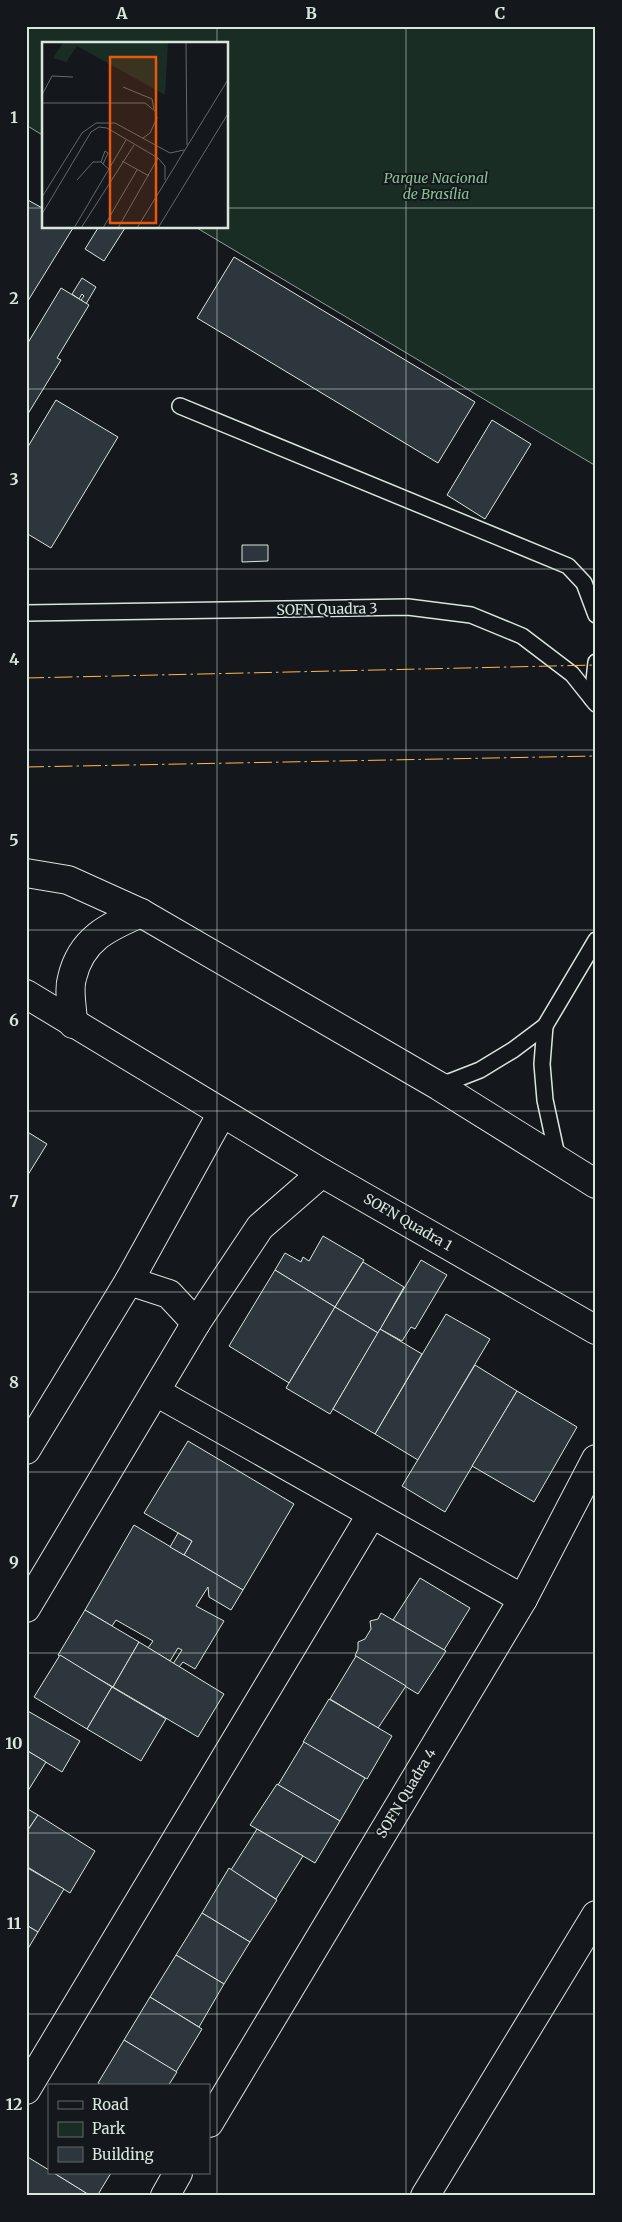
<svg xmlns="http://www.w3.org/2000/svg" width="622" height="2222" font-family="Merriweather,serif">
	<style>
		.green { fill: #1a2d24; stroke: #939e99 }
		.building { fill: #2c363c; stroke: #d8e6dc }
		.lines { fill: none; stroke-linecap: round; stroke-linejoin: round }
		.lane-casing { stroke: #d8e6dc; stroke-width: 18 }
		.street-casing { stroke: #d8e6dc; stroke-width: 30 }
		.secondary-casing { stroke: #d8e6dc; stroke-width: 30 }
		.highway-casing { stroke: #d8e6dc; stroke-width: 30 }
		.lane { stroke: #14181c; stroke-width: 15 }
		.street { stroke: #14181c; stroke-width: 28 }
		.secondary { stroke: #14181c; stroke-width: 28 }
		.highway { stroke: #14181c; stroke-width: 28 }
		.power { stroke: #ffb74d; stroke-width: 1; stroke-dasharray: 18 4 2.5 4; stroke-linecap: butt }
		.grid { fill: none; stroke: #d8e6dc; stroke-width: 1; stroke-opacity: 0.55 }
		.labels { text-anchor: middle; stroke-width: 4; stroke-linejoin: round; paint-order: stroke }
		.park-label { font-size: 14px; font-style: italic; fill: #8ac095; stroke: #14181c }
		.street-label { font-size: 14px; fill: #d8e6dc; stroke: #14181c }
		.inset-road { fill: none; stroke: #626a69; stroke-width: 1 }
		.view { fill: #e8590c; fill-opacity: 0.15; stroke: #e8590c; stroke-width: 2.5 }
		.inset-edge { fill: none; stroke: #d8e6dc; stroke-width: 2.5 }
		.neatline { fill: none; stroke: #d8e6dc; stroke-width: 2 }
		.grid-label { font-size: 16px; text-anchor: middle; font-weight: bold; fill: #d8e6dc }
	</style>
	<rect width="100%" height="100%" fill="#14181c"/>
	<path class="green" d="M26,26H596V466L197,228H228V44H44V136L26,125Z"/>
	<g class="building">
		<path d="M26,199L44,209V228H73L26,304Z"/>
		<path d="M98,228H125L104,261L85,249Z"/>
		<path d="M234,257L475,402L438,463L197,318Z"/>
		<path d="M82,278L96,287L86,304L81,300L84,296L82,294L79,299L72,294Z"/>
		<path d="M61,288L89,305L57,358L61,360L26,417V346Z"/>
		<path d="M56,400L118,437L51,548L26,533V450Z"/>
		<path d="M492,420L531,444L485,519L447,495Z"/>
		<path d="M242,545H268V561L242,562Z"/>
		<path d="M26,1131L47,1144L26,1178Z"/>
		<path d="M323,1236L364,1260L335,1307L275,1270L285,1253L301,1262L303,1257L309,1261Z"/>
		<path d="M421,1260L447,1275L415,1329L411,1327L402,1341L380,1329Z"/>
		<path d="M363,1262L404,1287L378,1333L335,1307Z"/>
		<path d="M275,1270L335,1307L289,1383L229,1346Z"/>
		<path d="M335,1307L378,1333L330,1414L286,1388Z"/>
		<path d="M446,1314L490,1339L418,1460L375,1434Z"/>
		<path d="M380,1329L422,1354L375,1434L333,1409Z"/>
		<path d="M475,1365L517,1391L445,1512L402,1486Z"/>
		<path d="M517,1391L577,1427L534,1502L472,1466Z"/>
		<path d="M188,1441L294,1504L243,1590L184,1555L192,1541L144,1513Z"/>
		<path d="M134,1525L243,1590L231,1610L209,1597L208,1587L196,1606L224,1621L195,1669L183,1662L179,1667L173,1664L182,1650L178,1648L170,1661L148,1648L153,1641L116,1620L112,1626L85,1610Z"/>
		<path d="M178,1533L192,1541L184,1555L170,1547Z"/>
		<path d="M420,1578L470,1608L444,1650L393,1620Z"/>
		<path d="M85,1610L139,1642L113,1687L58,1655Z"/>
		<path d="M381,1613L446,1651L418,1694L355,1656L358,1649V1642L365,1639L371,1629L370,1621L378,1619Z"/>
		<path d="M139,1642L224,1694L198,1737L113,1687Z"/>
		<path d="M60,1655L112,1687L87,1729L34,1697Z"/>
		<path d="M356,1656L406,1686L378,1728L330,1699Z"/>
		<path d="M112,1687L166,1719L141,1761L87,1729Z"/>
		<path d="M329,1699L392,1736L367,1779L303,1742Z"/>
		<path d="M26,1710L80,1741L62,1772L26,1750Z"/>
		<path d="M304,1742L365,1778L340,1821L278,1785Z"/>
		<path d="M26,1750L46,1762L26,1794Z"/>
		<path d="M277,1784L340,1821L315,1863L250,1825Z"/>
		<path d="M26,1808L38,1815L26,1833Z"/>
		<path d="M38,1815L95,1851L70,1893L26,1866V1833Z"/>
		<path d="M257,1829L303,1856L276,1899L231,1870Z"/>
		<path d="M26,1867L64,1889L38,1932L26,1925Z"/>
		<path d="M229,1868L277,1900L250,1942L202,1913Z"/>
		<path d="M202,1913L250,1942L224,1984L176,1955Z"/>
		<path d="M26,1925L38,1932L26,1952Z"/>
		<path d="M176,1955L224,1984L199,2027L150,1997Z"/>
		<path d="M150,1997L202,2029L176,2072L124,2040Z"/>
		<path d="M124,2040L177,2072L168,2086H103L98,2083Z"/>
		<path d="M26,2156L49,2170V2173H54L91,2196H26Z"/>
		<path d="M54,2173H111L97,2196H91Z"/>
	</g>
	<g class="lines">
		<g class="lane-casing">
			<g id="lane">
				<path d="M180,406L568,566L584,583L596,615"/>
				<path d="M26,613L408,607L471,615L522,636L572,674L596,704"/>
				<path d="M592,699L596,662"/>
				<path d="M545,1026L542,1064L545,1100L558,1160"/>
				<path d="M439,1086L480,1070L513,1050L545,1026L596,940"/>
			</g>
		</g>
		<g class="street-casing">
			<g id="street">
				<path d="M129,1281L169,1294L196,1323"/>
				<path d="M156,1392L523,1599"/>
				<path d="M26,1450L129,1281L222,1113"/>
				<path d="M26,1608L196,1323L260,1227L322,1173"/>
				<path d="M26,2090L371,1515"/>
			</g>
		</g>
		<g class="secondary-casing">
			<g id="secondary">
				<path d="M26,873L68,880L141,913L439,1086L596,1184"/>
				<path d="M26,994L322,1173L596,1330"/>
				<path d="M73,1024C73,1010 68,991 72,978C81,939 108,927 141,913"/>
				<path d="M209,2123L523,1599L596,1459"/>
				<path d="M165,2196L178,2173"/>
			</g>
		</g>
		<g class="highway-casing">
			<path id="highway" d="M425,2196L596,1915"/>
		</g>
		<use href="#lane" class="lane"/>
		<use href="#street" class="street"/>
		<use href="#secondary" class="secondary"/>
		<use href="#highway" class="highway"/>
		<g class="power">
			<path d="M26,678L596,665"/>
			<path d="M26,767L596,756"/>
		</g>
	</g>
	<path class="grid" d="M217,26V44M406,26V2196M26,208H44M228,208H596M217,228V2196M26,389H596M26,569H596M26,750H596M26,930H596M26,1111H596M26,1292H596M26,1472H596M26,1653H596M26,1833H596M26,2014H596"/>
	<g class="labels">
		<g class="park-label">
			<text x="436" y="183">Parque Nacional<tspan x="436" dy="16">de Brasília</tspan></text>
		</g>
		<g class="street-label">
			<text transform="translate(327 609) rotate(-1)" y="5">SOFN Quadra 3</text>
			<text transform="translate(408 1222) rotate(30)" y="5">SOFN Quadra 1</text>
			<text transform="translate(406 1793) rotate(-59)" y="5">SOFN Quadra 4</text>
		</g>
	</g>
	<g transform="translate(42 42)">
		<rect width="186" height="186" fill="#14181c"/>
		<path d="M21,1H126L123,53L35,4L24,20L11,16Z" fill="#1a2d24"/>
		<path class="inset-road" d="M144,1L145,103M81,45L110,57L112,67M0,53L10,34L31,35M0,61H103L113,69L115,76L108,91L101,96M80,119L107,134M61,122L66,111L63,109L59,120L61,122L67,127M35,138L51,120H59M0,155L40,91L54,81H73L128,111L142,108M0,172L49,90L57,85L65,86L116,116L123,124V138M32,186L84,98M39,186L92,103M61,186L95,128M76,186L116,116M95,186L187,36M116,186L187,70"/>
		<path class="view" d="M68,15H114V181H68Z"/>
		<rect width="186" height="186" class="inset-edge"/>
	</g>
	<rect width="622" height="2222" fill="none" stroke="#14181c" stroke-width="55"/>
	<rect x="48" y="2084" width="162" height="90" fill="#14181c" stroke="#626a69"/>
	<rect x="58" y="2101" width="25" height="8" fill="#14181c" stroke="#626a69"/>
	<text x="92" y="2110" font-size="15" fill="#d8e6dc">Road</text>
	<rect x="58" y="2122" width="25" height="15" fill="#1a2d24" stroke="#626a69"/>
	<text x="92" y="2134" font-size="15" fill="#d8e6dc">Park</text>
	<rect x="58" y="2147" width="25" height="15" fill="#2c363c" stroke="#626a69"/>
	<text x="92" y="2160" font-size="15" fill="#d8e6dc">Building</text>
	<rect x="28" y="28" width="566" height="2166" class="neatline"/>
	<g class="grid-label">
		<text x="122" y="19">A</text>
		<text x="311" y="19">B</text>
		<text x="500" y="19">C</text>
		<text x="14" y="123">1</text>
		<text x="14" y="304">2</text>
		<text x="14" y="485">3</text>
		<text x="14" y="665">4</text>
		<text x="14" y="846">5</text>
		<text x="14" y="1026">6</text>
		<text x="14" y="1207">7</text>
		<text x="14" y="1388">8</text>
		<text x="14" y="1568">9</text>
		<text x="14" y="1749">10</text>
		<text x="14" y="1929">11</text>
		<text x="14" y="2110">12</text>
	</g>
</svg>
